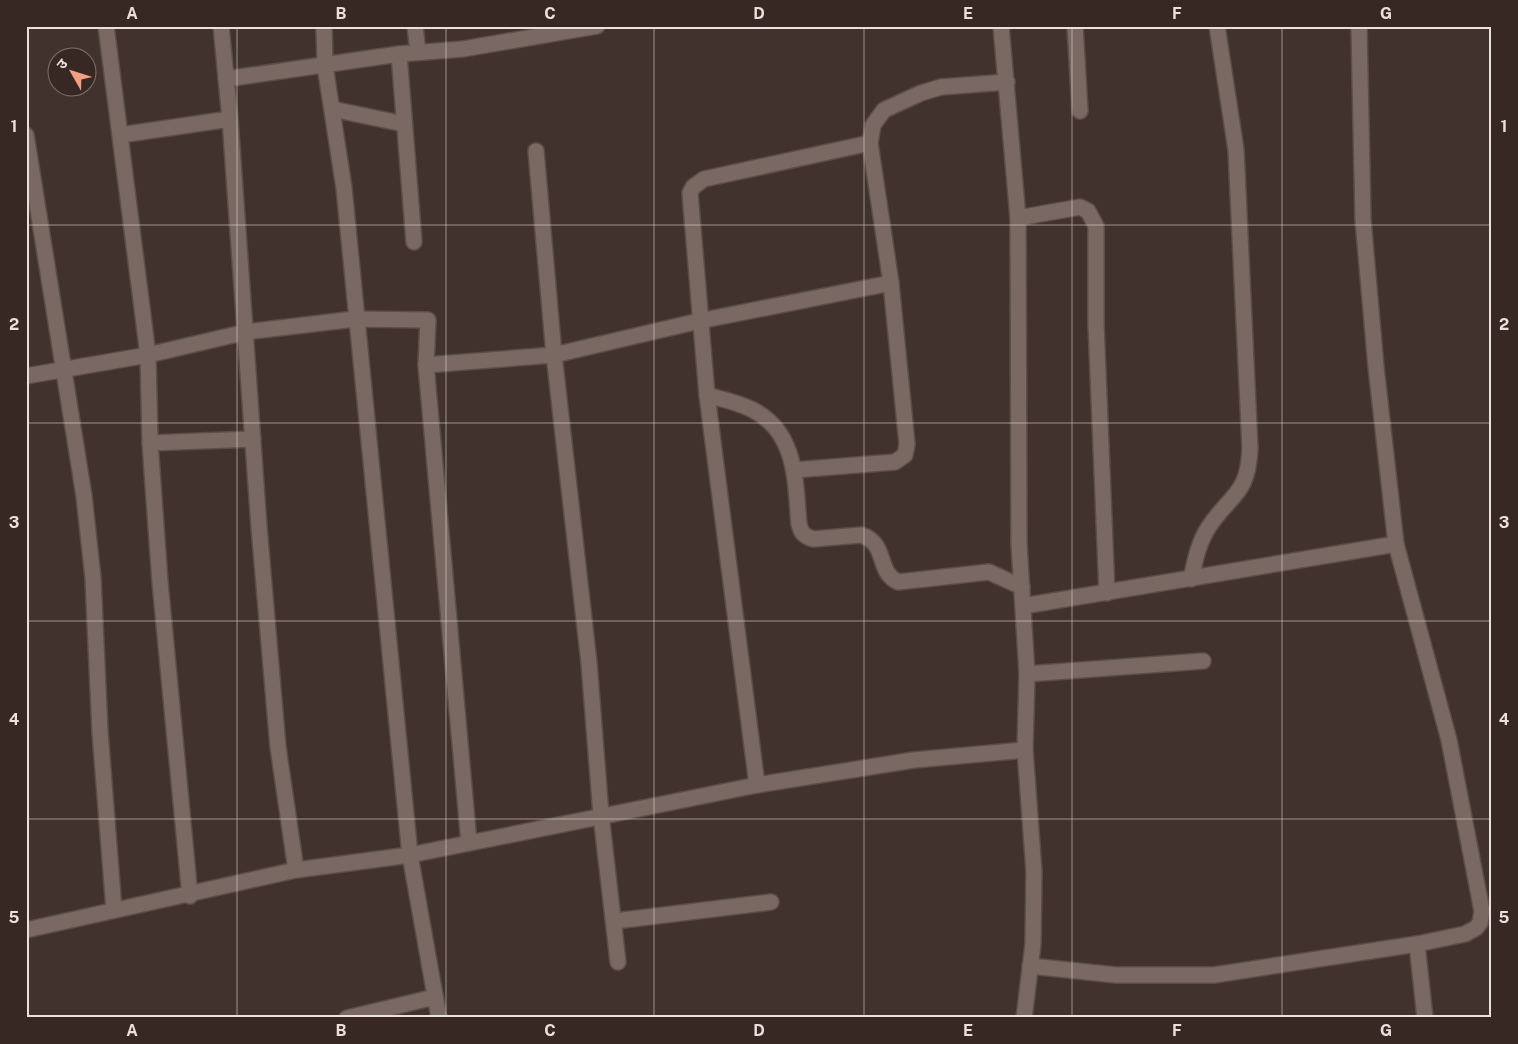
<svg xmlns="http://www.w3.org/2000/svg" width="1518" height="1044" font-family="'Public Sans','Noto Sans Devanagari',sans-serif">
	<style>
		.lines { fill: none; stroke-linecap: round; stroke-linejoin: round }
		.street-casing { stroke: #5a4e49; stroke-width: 18 }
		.street { stroke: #7a6963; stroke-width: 15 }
		.grid { fill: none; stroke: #eae1dd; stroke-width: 1; stroke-opacity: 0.55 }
		.neatline { fill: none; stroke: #eae1dd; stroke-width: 2 }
		.grid-label { font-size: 16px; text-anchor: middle; font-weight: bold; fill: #eae1dd }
	</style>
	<rect width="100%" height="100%" fill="#41322d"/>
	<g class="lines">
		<g class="street-casing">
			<g id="street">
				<path d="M106,26L148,355L150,443L160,582L190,896"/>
				<path d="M221,26L230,119L259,527L278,747L296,870"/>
				<path d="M324,26L325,66L344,188L410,855L439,1018"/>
				<path d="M415,26L418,52"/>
				<path d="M1001,26L1018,218L1019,544L1027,674L1025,750L1034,872L1033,944L1024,1018"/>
				<path d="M1075,26L1080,111"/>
				<path d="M399,54L414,242"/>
				<path d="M226,79L399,54L463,49L597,26"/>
				<path d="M332,109L404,124"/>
				<path d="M26,135L84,496L93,578L100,732L114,910"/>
				<path d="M120,135L230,119"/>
				<path d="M536,151L554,355L589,663L601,815L618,962"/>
				<path d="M1018,218L1080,207L1088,211L1096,226V324L1107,593"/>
				<path d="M426,365L554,355L699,321L891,283L870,143L873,125L884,110L921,93L941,87L1007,82"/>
				<path d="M26,376L148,355L246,332L355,319L428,320L426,365L469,843"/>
				<path d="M707,395C721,399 737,402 751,409C797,431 795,480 799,524C801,533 804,536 813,539L861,535C888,543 876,572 898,582L989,572L1022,587"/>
				<path d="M150,443L253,439"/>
				<path d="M794,470L895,462L905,455L907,444L891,283"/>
				<path d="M1191,579C1195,561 1198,544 1208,528C1231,493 1248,496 1250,448L1236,150L1217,26"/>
				<path d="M1023,606L1396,544"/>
				<path d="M1027,674L1203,661"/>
				<path d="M757,785L707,395L690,193L693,187L704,179L870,143"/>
				<path d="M615,921L771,902"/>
				<path d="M26,930L296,870L410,855L757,785L914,760L1025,750"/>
				<path d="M1417,944L1425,1018"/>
				<path d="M1030,966L1116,975H1214L1417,944L1465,934L1476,928L1480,923L1482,911L1449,740L1396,544L1376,367L1363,220L1359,26"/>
				<path d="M347,1018L435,997"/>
			</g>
		</g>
		<use href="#street" class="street"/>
	</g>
	<path class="grid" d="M237,26V1018M446,26V1018M654,26V1018M864,26V1018M1072,26V1018M1282,26V1018M26,225H1492M26,423H1492M26,621H1492M26,819H1492"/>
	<rect width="1518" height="1044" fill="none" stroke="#372823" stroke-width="55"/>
	<g transform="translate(72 72) rotate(309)"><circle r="24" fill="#372823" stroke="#7f726d"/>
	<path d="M0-4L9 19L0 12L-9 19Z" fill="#f39f85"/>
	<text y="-8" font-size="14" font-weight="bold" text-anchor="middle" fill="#eae1dd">उ</text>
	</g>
	<rect x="28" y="28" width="1462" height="988" class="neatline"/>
	<g class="grid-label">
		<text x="132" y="19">A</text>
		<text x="341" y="19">B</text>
		<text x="550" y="19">C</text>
		<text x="759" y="19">D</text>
		<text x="968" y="19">E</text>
		<text x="1177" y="19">F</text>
		<text x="1386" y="19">G</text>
		<text x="14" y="132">1</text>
		<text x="1504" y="132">1</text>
		<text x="14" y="330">2</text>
		<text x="1504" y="330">2</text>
		<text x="14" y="528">3</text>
		<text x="1504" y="528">3</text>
		<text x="14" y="725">4</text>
		<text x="1504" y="725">4</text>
		<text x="14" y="923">5</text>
		<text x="1504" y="923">5</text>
		<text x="132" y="1036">A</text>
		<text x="341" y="1036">B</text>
		<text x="550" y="1036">C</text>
		<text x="759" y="1036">D</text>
		<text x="968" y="1036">E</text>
		<text x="1177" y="1036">F</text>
		<text x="1386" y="1036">G</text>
	</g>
</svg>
